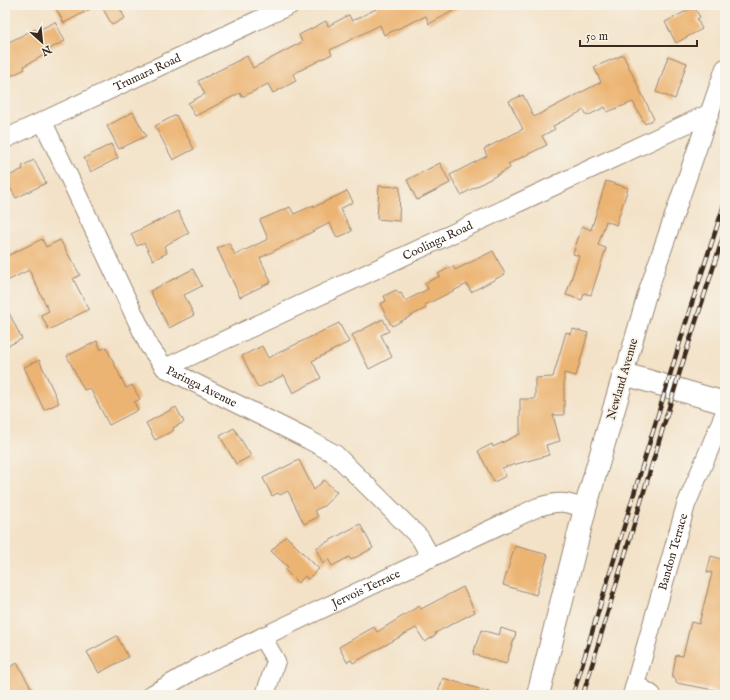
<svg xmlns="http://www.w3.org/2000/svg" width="730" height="700" font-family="'IM FELL English',serif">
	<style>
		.building { fill: #ecb472 }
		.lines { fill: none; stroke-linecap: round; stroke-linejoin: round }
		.minor-casing { stroke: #978673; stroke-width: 20 }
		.tertiary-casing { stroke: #978673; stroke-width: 24 }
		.minor { stroke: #fff; stroke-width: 18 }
		.tertiary { stroke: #fff; stroke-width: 22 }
		.rail-casing { stroke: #3b2a1e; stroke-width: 4.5 }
		.rail { stroke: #f7f3e8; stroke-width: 3; stroke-dasharray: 9; stroke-linecap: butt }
		.labels { text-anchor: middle; stroke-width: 4; stroke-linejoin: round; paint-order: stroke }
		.street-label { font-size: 12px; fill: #3b2a1e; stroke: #f7f3e8 }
	</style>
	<rect width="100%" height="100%" fill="#f7f3e8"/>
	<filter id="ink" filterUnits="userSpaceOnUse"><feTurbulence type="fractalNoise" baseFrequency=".025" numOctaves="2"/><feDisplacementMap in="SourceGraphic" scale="8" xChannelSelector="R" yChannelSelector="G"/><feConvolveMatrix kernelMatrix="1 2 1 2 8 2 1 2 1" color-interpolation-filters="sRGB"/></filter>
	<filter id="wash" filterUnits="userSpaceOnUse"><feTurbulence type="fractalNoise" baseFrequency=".012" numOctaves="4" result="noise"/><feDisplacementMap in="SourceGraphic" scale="16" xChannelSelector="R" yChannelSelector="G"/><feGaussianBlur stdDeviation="0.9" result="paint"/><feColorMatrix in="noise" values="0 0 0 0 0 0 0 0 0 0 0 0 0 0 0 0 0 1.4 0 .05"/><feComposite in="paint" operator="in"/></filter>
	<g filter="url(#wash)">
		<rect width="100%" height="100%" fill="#f3e2c8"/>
		<g id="blocks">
			<g class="building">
				<path d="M54,5H98L64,23Z"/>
				<path d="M101,5H118L125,18L112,25Z"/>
				<path d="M374,5H464L429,24L426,16L384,35L380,25L330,50L332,54L293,74L296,81L273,93L268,84L242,97L240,93L195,116L188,103L205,94L198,81L247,56L253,68L302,42L299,35L326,21L328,26L349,15L352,21L376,9Z"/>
				<path d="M694,7L700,17L697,19L702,29L676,43L665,22Z"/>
				<path d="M55,22L65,41L47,50L48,53L24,66L25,69L5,79V44L35,29L37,31Z"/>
				<path d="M623,55L654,119L645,124L633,102L607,112L605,107L587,116L584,110L553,126L555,129L542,136L547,145L508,164L510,168L461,195L450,175L487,156L484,149L523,129L509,101L523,95L534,117L601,82L594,67Z"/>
				<path d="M668,56L687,63L675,99L656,92Z"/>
				<path d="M133,112L146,136L119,149L107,126Z"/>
				<path d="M176,115L194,149L173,160L155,126Z"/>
				<path d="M111,144L118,158L91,172L84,158Z"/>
				<path d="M34,160L46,183L16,198L5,178L23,169L22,166Z"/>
				<path d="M440,163L450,183L417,200L407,180Z"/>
				<path d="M606,181L628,188L616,225L606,221L598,245L606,248L591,295L584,293L582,300L566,295L579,256L573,254L582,226L591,230Z"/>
				<path d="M379,186L400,187L399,221L377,219Z"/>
				<path d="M347,191L353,202L340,209L352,231L337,238L330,223L260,258L271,282L240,297L217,248L229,243L235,255L268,239L260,220L290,207L294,214L314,205V207Z"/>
				<path d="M178,211L189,233L164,246L167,253L153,260L144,243L137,246L131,234Z"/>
				<path d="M42,239L46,247L60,240L80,275L73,279L89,309L49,330L41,315L49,311L29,270L5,282V257Z"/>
				<path d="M493,251L505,274L471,292L467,284L425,305L426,308L392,326L380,304L386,301L384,296L396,290L399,294L401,293L405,301L428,289L425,283L440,276L438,274L453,266L455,270Z"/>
				<path d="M193,269L202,286L184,295L194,315L169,328L150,291Z"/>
				<path d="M5,305L22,339L5,347Z"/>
				<path d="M383,319L389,331L381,335L392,357L369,369L352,335Z"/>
				<path d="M339,323L349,342L312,361L321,378L293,393L284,375L258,388L242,356L262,346L268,358Z"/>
				<path d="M573,329L588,333L576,376L564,373V415H553L560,441L546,445L549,455L502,468L506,476L494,482L478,451L492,444L493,447L520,434V399H535V378L553,377L566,332L571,334Z"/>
				<path d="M97,341L101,350L106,347L126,388L132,385L140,399L134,402L138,410L109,425L90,388L84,390L67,356Z"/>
				<path d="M39,360L59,403L44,410L24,367Z"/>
				<path d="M176,407L184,422L173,428L174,430L155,440L146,423Z"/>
				<path d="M234,428L251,456L236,464L220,436Z"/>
				<path d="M299,460L314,490L324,480L337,492L324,506L315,510L318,517L304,524L288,491L280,495L278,493L272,496L263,478Z"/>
				<path d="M360,524L373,548L351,560L349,557L332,566L328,559L323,564L316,548Z"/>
				<path d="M286,536L319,569L308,579L305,576L298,583L285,570L288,567L271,551Z"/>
				<path d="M515,546L548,555L536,595L503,585Z"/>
				<path d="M711,556L725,560V692L676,683V679L672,678L676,655L683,656L691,622L699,624L712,573L707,572Z"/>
				<path d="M463,587L475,612L435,633L436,635L425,642L416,628L353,663L351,660L347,662L339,647L374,627L377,632L419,606L421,609Z"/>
				<path d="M501,628L516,633L506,664L473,654L481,630L499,635Z"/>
				<path d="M117,636L128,657L99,673L87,652Z"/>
				<path d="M17,663L35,695H9L5,687V670Z"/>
				<path d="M443,678L489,692L488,695H437Z"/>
			</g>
		</g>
	</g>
	<g filter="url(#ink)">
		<use href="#blocks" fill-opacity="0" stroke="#978673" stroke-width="1"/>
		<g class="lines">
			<g class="minor-casing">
				<g id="minor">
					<path id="s1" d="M43,122L149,346L165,368L309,440L335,454L420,538L431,558"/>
					<path id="s2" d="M5,139L290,5"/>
					<path id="s3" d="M165,368L710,113"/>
					<path d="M624,374L647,294L725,68"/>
					<path d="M262,637L276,661L265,695"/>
					<path d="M635,684L652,695"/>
					<path id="s4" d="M151,695L203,665L538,507C557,501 566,501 585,509"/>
					<path id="s5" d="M632,695L686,505L725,412"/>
				</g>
			</g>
			<g class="tertiary-casing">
				<path id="tertiary" d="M538,695L585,509L624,374L725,403"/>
			</g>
			<use href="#minor" class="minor"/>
			<use href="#tertiary" class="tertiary"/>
			<g class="rail-casing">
				<g id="rail">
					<path d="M573,695L690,309L725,202"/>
					<path d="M583,695L680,371L725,231"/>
				</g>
			</g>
			<use href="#rail" class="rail"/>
		</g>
	</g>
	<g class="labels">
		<g class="street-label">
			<text dy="4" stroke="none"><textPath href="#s2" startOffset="157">Trumara Road</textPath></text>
			<text dy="4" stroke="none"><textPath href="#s3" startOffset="301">Coolinga Road</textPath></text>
			<text transform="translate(622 379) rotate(-74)" y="4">Newland Avenue</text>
			<text dy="4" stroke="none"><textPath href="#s1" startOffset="316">Paringa Avenue</textPath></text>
			<text dy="4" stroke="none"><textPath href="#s5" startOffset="149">Bandon Terrace</textPath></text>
			<text dy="4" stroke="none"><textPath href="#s4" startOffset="240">Jervois Terrace</textPath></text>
		</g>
	</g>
	<rect width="730" height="700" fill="none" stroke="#f7f3e8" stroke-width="20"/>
	<g transform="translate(42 42) rotate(153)" stroke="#f7f3e8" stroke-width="3" paint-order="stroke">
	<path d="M0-3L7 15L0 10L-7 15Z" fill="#3b2a1e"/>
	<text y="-6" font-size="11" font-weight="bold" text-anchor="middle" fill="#3b2a1e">N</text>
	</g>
	<path d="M580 40v6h117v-6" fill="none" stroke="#3b2a1e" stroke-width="2"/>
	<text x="586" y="40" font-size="12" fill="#3b2a1e" stroke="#f7f3e8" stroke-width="3" paint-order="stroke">50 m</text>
</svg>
